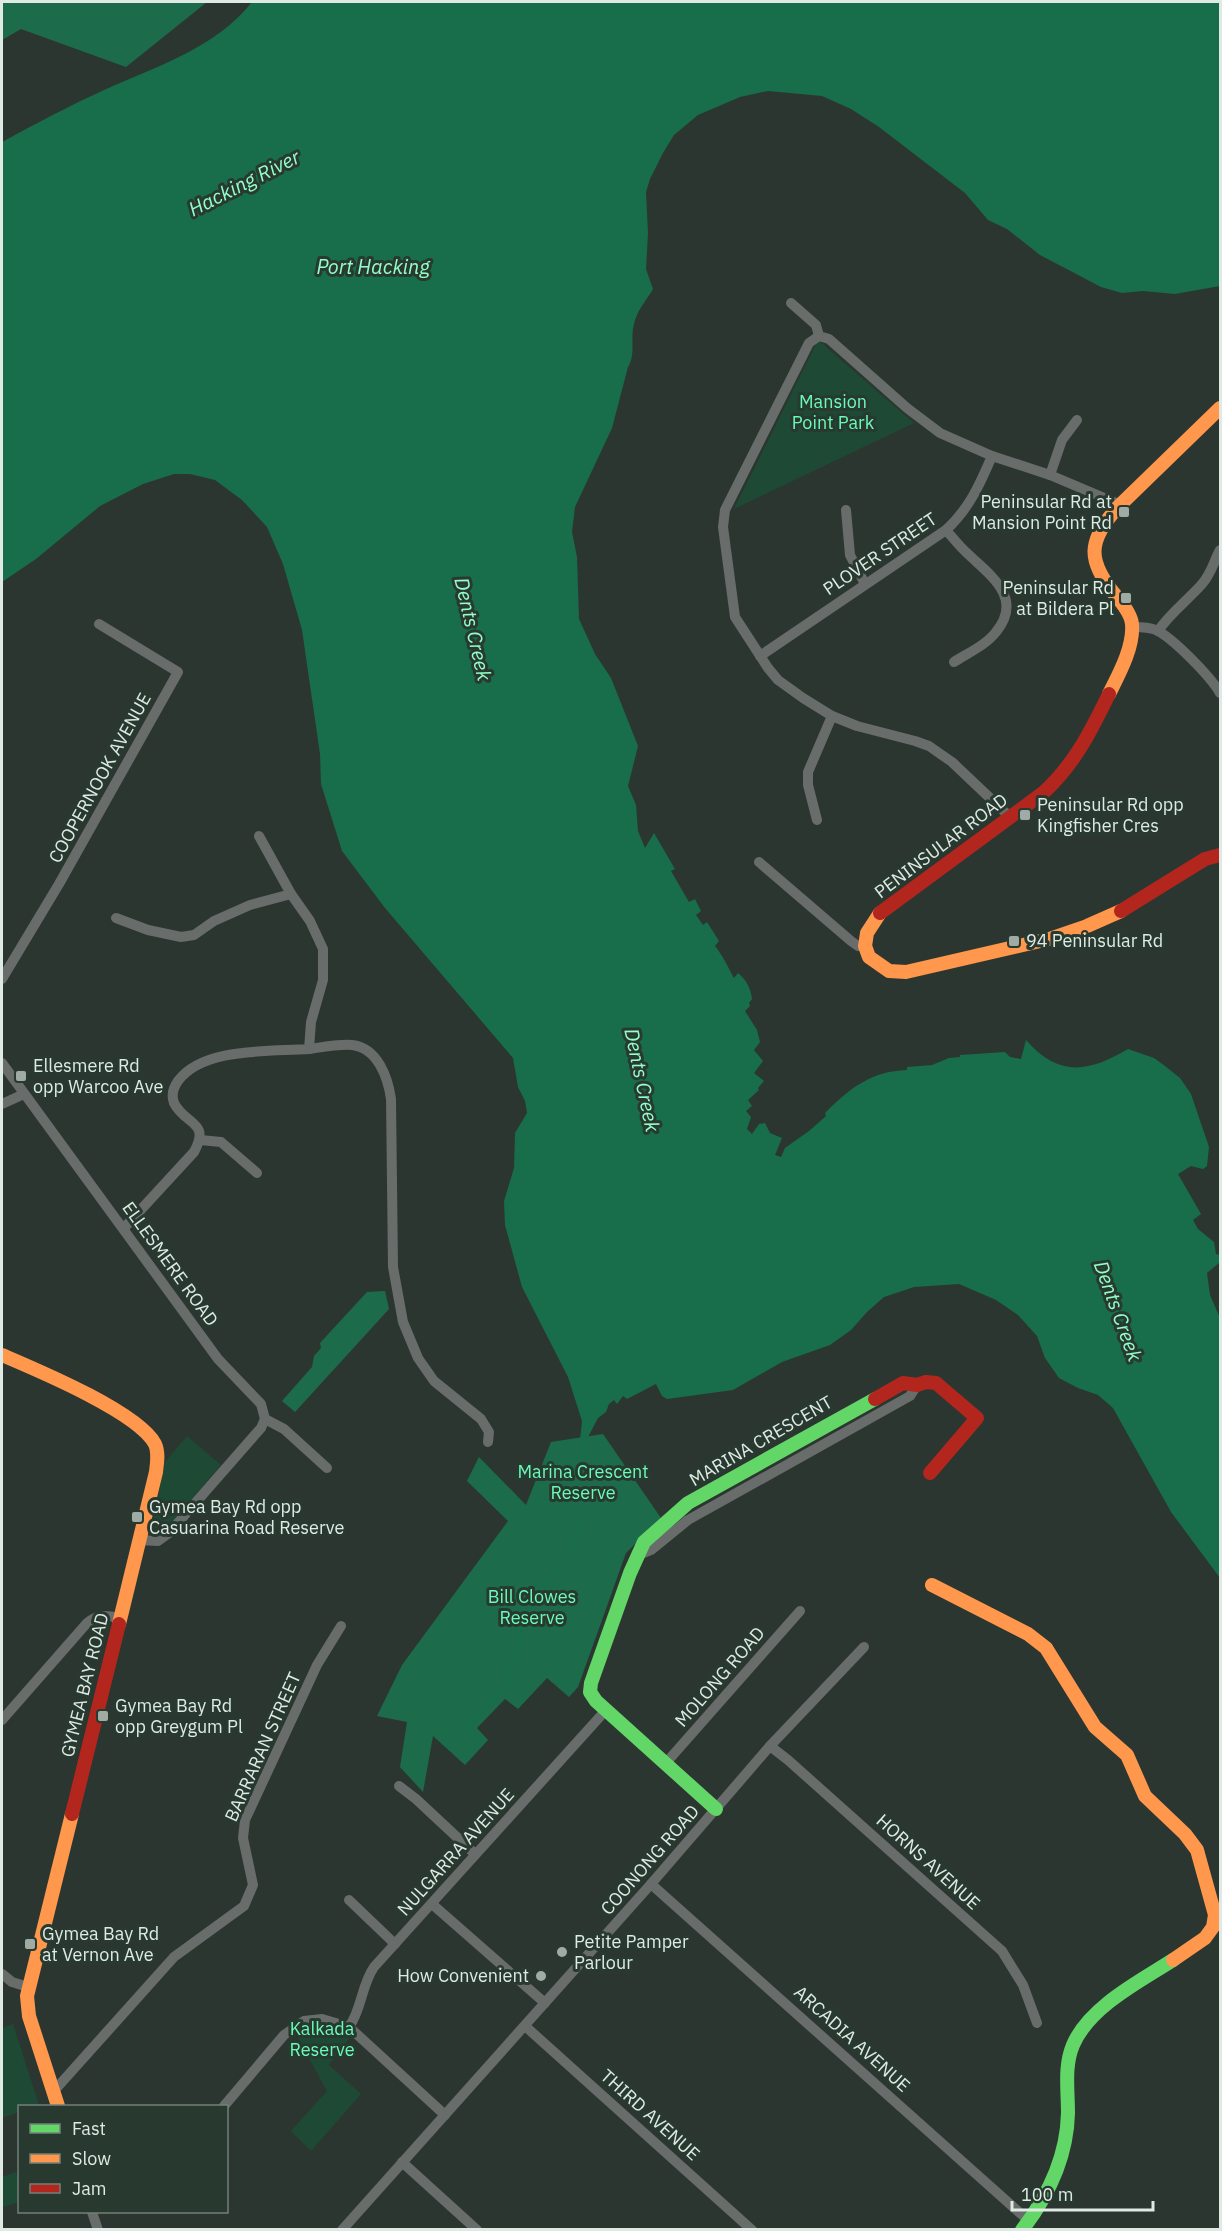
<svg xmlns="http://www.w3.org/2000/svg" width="1222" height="2231" font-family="'IBM Plex Sans',sans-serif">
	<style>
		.green { fill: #1e4935 }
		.forest { fill: #1c6c4c }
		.water { fill: #186d4a }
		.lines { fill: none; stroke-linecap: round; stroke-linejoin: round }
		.stream { stroke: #186d4a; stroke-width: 3 }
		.street { stroke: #686c6a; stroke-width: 10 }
		.fast { stroke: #63d668; stroke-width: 14 }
		.slow { stroke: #ff974d; stroke-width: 14 }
		.jam { stroke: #b3261e; stroke-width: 14 }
		.poi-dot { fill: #a0aba5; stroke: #283a30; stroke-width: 2 }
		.labels { text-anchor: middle; stroke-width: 6; stroke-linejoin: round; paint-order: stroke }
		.park-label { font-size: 18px; fill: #6afbb9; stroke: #283a30 }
		.poi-label { font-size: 18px; fill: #dfeae4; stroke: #283a30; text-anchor: start }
		.street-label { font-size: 18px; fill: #dfeae4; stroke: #283a30 }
		.water-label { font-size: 20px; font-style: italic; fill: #93fec9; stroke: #283a30 }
	</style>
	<rect width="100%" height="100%" fill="#2c3631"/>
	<g class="green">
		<path d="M818,340L914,423L734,509Z"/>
		<path d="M187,1436L221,1465L164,1531H157L153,1521L165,1462Z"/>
		<path d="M322,2019L354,2032L329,2065L361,2094L311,2151L291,2131L327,2091L293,2029Z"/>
		<path d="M13,2024L39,2105L20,2106L19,2112L2,2118V2028Z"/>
		<path d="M16,2172L19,2183V2202L2,2207V2177Z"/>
	</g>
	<g class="forest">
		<path d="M2,2H207L126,67L21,29L2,40Z"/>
		<path d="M385,1291L389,1309L295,1412L282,1401L312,1367L314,1356L321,1348L320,1343L367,1292Z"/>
		<path d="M603,1434L661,1518L626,1553L578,1687L569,1697L547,1678L518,1709L505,1699L477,1728L488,1740L465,1765L433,1736L423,1792L400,1767L407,1722L377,1716L402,1665L508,1521L467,1481L479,1457L526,1505L551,1442Z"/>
	</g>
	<path class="water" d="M252,2H1220V286L1175,294L1143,291L1122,293L1101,287L1040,255L1007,229L988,220L965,193L879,127L851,109L822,96L768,91L740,97L698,115L674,135L663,153L650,179L646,192L648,233L646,269L653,289C646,301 637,310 634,324C630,338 636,354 628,367L612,428L575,507L572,532L577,557L579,619L595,654L611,678L638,746L628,786L636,805L638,831L645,848L654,833L675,869L671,871L689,902L695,899L701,911L696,915L703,925L707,922L719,941L715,946C723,956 728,967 734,978L738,973C746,979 751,989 752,999L749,1003L750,1006L745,1011L757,1030L760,1042L754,1050L763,1061L754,1073L764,1081L758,1088L759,1090L748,1100L752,1106L746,1111L751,1117L747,1129L752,1134L759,1124L765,1123L770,1133L782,1138L775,1155L781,1157L785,1148L809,1131L826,1116L825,1113C849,1089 871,1071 907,1070V1067L932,1065L949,1058L960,1057V1055L1005,1052L1010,1057L1021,1059L1026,1040C1059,1078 1089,1072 1128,1049L1154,1058L1165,1066L1180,1078L1191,1094L1209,1147L1207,1166L1203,1169L1191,1166L1178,1174L1201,1214L1193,1220L1198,1229L1214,1242L1216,1254L1220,1255L1219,1263L1207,1273L1210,1295L1220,1318V1578L1171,1512L1113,1408L1098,1395L1078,1388L1059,1378L1045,1358L1037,1336L1018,1315L996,1300L959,1284L914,1287L884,1297L867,1312L851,1330L830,1345L782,1362L733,1390L667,1399L662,1396L656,1384L627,1399L623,1396L617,1404L614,1400L609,1404L606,1412L598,1418L586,1441L580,1440L582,1421L568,1377L522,1287L505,1225L504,1201L514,1168L515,1133L527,1113L525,1101L518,1087L513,1058L385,908L342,851L321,784L320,754L302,630L283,564L267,527L242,500L215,480L190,474H174L143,484L100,506L36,559L2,582V142C35,124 69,106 104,90C155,67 216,48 252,2Z"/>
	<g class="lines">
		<g class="stream">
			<path d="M584,1437L587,1459"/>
			<path d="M460,1735L509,1681L517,1647L533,1599L569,1554L587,1513"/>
		</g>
		<g class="street">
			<path d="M791,303L816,325L819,336L829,339L907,408L940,433L992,456L1050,475L1121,505"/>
			<path d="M819,336L809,343L725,510L723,527L735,617L768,668L778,680L803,698L832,716L857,726L915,741L929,746L952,762L1010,817"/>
			<path d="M1050,475L1062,440L1077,420"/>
			<path d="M846,510L850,555L865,584"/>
			<path d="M946,530C953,538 960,547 968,554C990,575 1024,598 996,632C986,645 968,653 954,662"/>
			<path d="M1133,627C1140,627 1149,627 1156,630C1173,638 1211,677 1220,693"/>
			<path d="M1158,631C1170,613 1188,600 1202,584C1211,574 1214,561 1220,550"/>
			<path d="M760,656L946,530C969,509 980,484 992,456"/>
			<path d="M817,820L808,785V772L832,716"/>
			<path d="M259,836L291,894"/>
			<path d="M759,862L851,941L858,946H865"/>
			<path d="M116,918L148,930L181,937L194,935L214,921L250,905L291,894L310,921L323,949V980L311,1022L309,1049C269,1052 203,1047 178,1081C173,1088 171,1095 174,1103C185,1125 211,1121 194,1152L124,1228"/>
			<path d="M2,979L59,884L178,672L99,624"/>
			<path d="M309,1049C323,1047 338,1044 352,1045C378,1048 388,1078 391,1099L393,1267L403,1322L418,1358L434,1381L481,1419L489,1432L488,1442"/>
			<path d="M2,1063L218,1359L261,1404L265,1419"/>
			<path d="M2,1104L24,1094"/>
			<path d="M200,1140L221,1142L257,1173"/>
			<path d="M265,1419L284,1429L327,1468"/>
			<path d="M139,1540L158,1541L169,1533L261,1428L265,1419"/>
			<path d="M639,1555L651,1550L688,1520L910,1396L917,1385"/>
			<path d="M2,1720L87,1623C98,1614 106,1615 120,1618"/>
			<path d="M770,1746L788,1760L1002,1951L1023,1985L1037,2023"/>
			<path d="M665,1764L800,1611"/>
			<path d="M399,1786L416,1799L475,1854"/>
			<path d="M651,1884L1029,2221"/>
			<path d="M349,1900L395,1944"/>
			<path d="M432,1904L545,2003"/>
			<path d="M2,1974L12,1982L28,1987"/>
			<path d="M525,2026L752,2230"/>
			<path d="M349,2027C362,2009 361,1986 374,1967L606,1710"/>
			<path d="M53,2092L174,1957L244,1906L253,1885L243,1838L245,1820L317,1665L341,1626"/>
			<path d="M224,2106L284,2035L304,2021L322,2019L349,2027L445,2115"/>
			<path d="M402,2162L477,2230"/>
			<path d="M92,2212L98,2230"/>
			<path d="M342,2230L651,1884L770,1746L864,1647"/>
		</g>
		<g class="fast">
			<path d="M716,1809L596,1701L590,1692L591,1683L630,1573L644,1542L688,1503L875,1399"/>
			<path d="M1022,2230C1049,2195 1067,2157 1068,2113C1068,2090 1064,2066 1073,2045C1089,2007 1140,1981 1173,1960"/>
		</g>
		<g class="slow">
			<path d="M1109,694C1119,674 1134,647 1132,624C1131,614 1123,604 1116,596C1087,561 1087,541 1118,507L1220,408"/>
			<path d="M880,913L867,933L865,946L869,957L889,971L906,972L1049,939L1087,926L1121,911"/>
			<path d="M2,1355C37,1370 138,1412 155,1444C159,1453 157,1463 156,1472L119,1624"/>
			<path d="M932,1585L1028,1634L1046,1648L1095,1727L1127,1755L1145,1796L1185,1834L1197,1850L1215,1915L1213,1927L1205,1938L1173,1960"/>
			<path d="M58,2106L29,2016L27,1996L72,1814"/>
		</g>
		<g class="jam">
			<path d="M1121,911L1205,859L1220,855"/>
			<path d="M880,913L1043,793C1074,765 1091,731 1109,694"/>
			<path d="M875,1399L903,1383L917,1385L926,1382L936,1383L977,1418L930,1473"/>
			<path d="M72,1814L119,1624"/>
		</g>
	</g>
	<g class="poi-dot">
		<rect x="1118" y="506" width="12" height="12" rx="3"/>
		<rect x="1120" y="592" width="12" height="12" rx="3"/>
		<rect x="1019" y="809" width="12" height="12" rx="3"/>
		<rect x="1008" y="935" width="12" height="12" rx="3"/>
		<rect x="15" y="1070" width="12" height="12" rx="3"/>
		<rect x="131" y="1511" width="12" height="12" rx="3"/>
		<rect x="97" y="1710" width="12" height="12" rx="3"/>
		<rect x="24" y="1938" width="12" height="12" rx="3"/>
		<circle cx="562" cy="1952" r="6"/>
		<circle cx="541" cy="1976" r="6"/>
	</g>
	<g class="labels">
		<g class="park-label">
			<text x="833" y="408">Mansion<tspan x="833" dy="21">Point Park</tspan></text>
			<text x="583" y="1478">Marina Crescent<tspan x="583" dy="21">Reserve</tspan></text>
			<text x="532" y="1603">Bill Clowes<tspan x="532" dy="21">Reserve</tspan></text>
			<text x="322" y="2035">Kalkada<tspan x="322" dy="21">Reserve</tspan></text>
		</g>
		<g class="poi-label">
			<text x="1112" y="508" text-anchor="end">Peninsular Rd at<tspan x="1112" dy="21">Mansion Point Rd</tspan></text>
			<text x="1114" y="594" text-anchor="end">Peninsular Rd<tspan x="1114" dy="21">at Bildera Pl</tspan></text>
			<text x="1037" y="811">Peninsular Rd opp<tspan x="1037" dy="21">Kingfisher Cres</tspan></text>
			<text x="1026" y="947">94 Peninsular Rd</text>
			<text x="33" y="1072">Ellesmere Rd<tspan x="33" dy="21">opp Warcoo Ave</tspan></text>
			<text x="149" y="1513">Gymea Bay Rd opp<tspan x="149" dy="21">Casuarina Road Reserve</tspan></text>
			<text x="115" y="1712">Gymea Bay Rd<tspan x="115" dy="21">opp Greygum Pl</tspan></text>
			<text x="42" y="1940">Gymea Bay Rd<tspan x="42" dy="21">at Vernon Ave</tspan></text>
			<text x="574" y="1948">Petite Pamper<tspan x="574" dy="21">Parlour</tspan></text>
			<text x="529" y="1982" text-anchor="end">How Convenient</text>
		</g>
		<g class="street-label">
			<text transform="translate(880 554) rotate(-34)" y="6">PLOVER STREET</text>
			<text transform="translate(100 778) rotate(-61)" y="6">COOPERNOOK AVENUE</text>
			<text transform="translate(941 846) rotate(-37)" y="6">PENINSULAR ROAD</text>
			<text transform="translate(170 1264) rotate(54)" y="6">ELLESMERE ROAD</text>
			<text transform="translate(761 1441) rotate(-30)" y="6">MARINA CRESCENT</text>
			<text transform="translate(720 1677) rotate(-49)" y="6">MOLONG ROAD</text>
			<text transform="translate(85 1685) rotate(-76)" y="6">GYMEA BAY ROAD</text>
			<text transform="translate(263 1747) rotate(-66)" y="6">BARRARAN STREET</text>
			<text transform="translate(456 1852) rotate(-48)" y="6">NULGARRA AVENUE</text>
			<text transform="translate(650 1860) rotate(-49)" y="6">COONONG ROAD</text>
			<text transform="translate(928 1862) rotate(42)" y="6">HORNS AVENUE</text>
			<text transform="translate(852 2039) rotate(42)" y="6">ARCADIA AVENUE</text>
			<text transform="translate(650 2115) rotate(42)" y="6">THIRD AVENUE</text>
		</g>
		<g class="water-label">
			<text transform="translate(244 183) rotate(-27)" y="7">Hacking River</text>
			<text x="373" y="274">Port Hacking</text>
			<text transform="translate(473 629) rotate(77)" y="7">Dents Creek</text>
			<text transform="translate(642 1080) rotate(78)" y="7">Dents Creek</text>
			<text transform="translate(1118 1311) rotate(70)" y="7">Dents Creek</text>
		</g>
	</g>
	<rect width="1222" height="2231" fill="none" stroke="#dfeae4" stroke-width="6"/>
	<rect x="18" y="2105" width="210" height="108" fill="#283a30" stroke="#718078" stroke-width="1.5"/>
	<rect x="30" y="2124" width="30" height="9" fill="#63d668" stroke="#718078" stroke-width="1.5"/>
	<text x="72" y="2135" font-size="18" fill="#dfeae4">Fast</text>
	<rect x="30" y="2154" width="30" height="9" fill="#ff974d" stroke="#718078" stroke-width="1.5"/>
	<text x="72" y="2165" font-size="18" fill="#dfeae4">Slow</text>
	<rect x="30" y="2184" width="30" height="9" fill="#b3261e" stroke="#718078" stroke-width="1.5"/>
	<text x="72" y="2195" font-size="18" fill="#dfeae4">Jam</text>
	<path d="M1012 2201v9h141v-9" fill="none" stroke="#dfeae4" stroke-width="3"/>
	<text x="1021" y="2201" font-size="18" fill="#dfeae4" stroke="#283a30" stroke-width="4.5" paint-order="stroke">100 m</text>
</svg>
